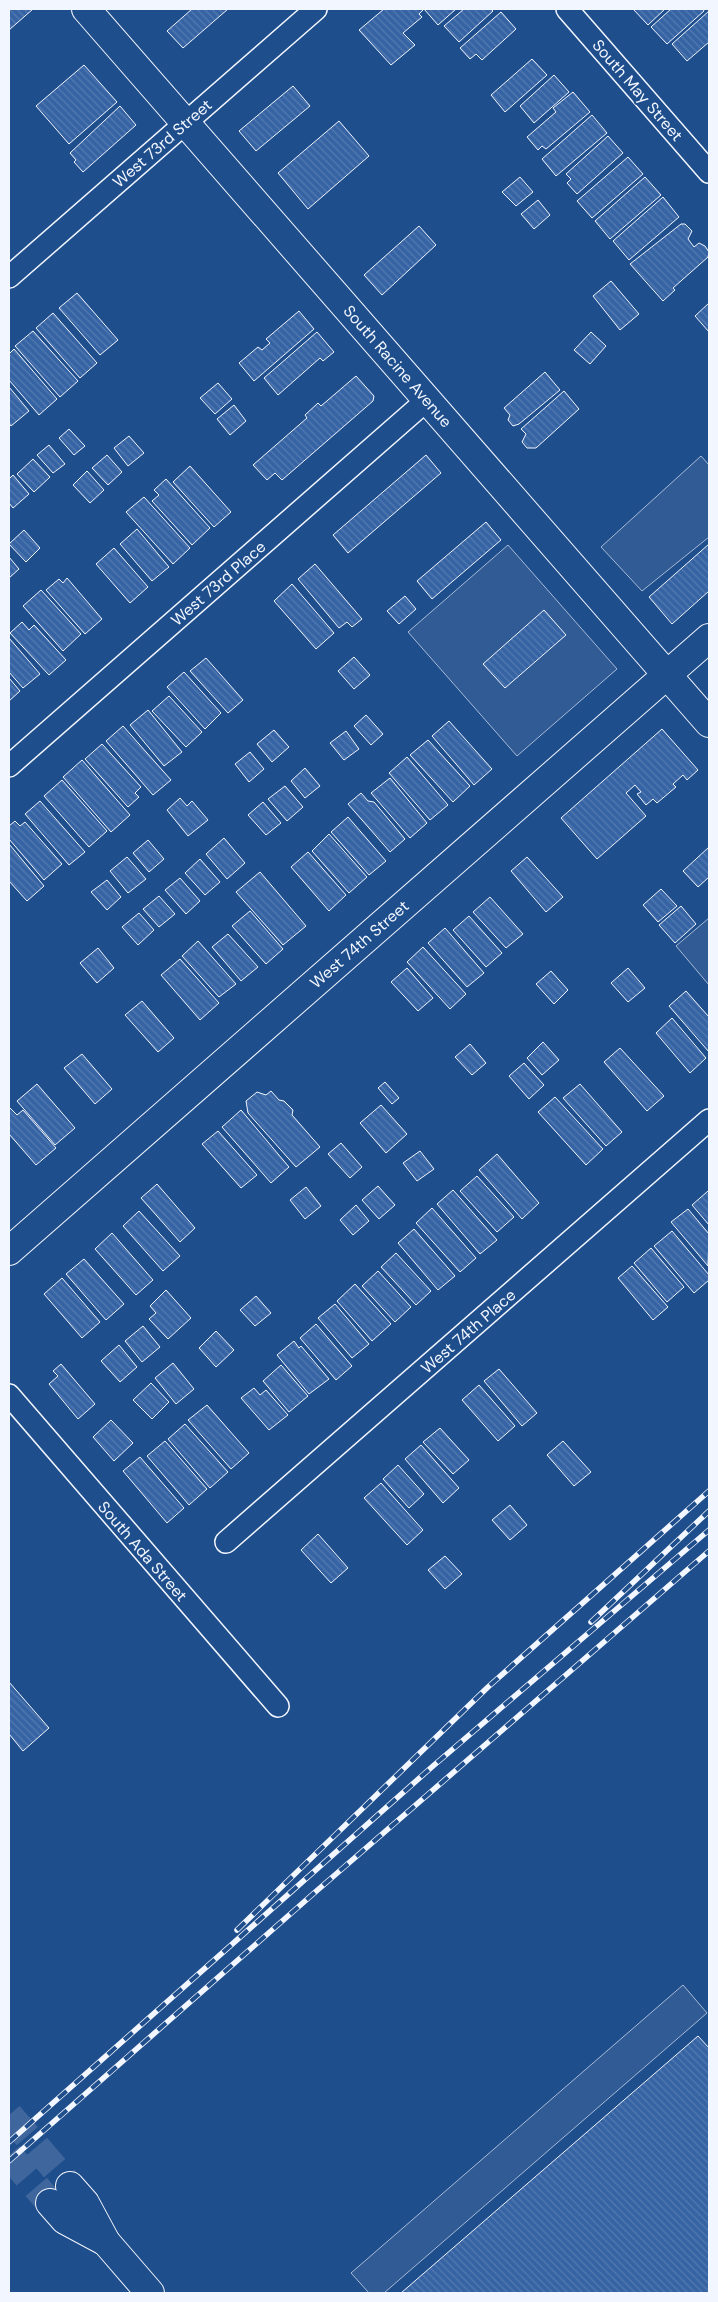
<svg xmlns="http://www.w3.org/2000/svg" width="718" height="2302" font-family="'DM Sans',sans-serif">
	<style>
		.built { fill: #305b95; stroke: #a8bbd7 }
		.building { fill: url(#building-back-hatch); stroke: #f2f6ff }
		.lines { fill: none; stroke-linecap: round; stroke-linejoin: round }
		.secondary-tunnel { stroke: #3f679d; stroke-width: 28; stroke-dasharray: 28 14; stroke-linecap: butt }
		.street-casing { stroke: #f2f6ff; stroke-width: 24 }
		.secondary-casing { stroke: #f2f6ff; stroke-width: 30 }
		.street { stroke: #1f4e8c; stroke-width: 21 }
		.secondary { stroke: #1f4e8c; stroke-width: 28 }
		.rail-casing { stroke: #f2f6ff; stroke-width: 5.5 }
		.rail { stroke: #1f4e8c; stroke-width: 4; stroke-dasharray: 11; stroke-linecap: butt }
		.labels { text-anchor: middle; stroke-width: 4; stroke-linejoin: round; paint-order: stroke }
		.street-label { font-size: 16px; fill: #f2f6ff; stroke: #1f4e8c }
	</style>
	<defs>
		<pattern id="building-back-hatch" width="6" height="6" patternUnits="userSpaceOnUse" patternTransform="scale(1.25)"><rect width="6" height="6" fill="#3563a3"/><path d="M-1 5l2 2M0 0l6 6M5-1l2 2" fill="none" stroke="#537ab1"/></pattern>
	</defs>
	<rect width="100%" height="100%" fill="#1f4e8c"/>
	<g class="built">
		<path d="M701,456L709,465V537L642,591L601,547Z"/>
		<path d="M508,545L617,669L517,756L408,632Z"/>
		<path d="M709,918V985L676,946Z"/>
		<path d="M683,1985L707,2013L384,2293H369L351,2273Z"/>
	</g>
	<g class="building">
		<path d="M9,9H33L9,30Z"/>
		<path d="M192,9H228L183,48L167,31Z"/>
		<path d="M384,9H456L438,25L424,9L419,14L422,17L403,33L415,45L391,65L359,30Z"/>
		<path d="M464,9H491L493,11L459,42L444,26Z"/>
		<path d="M633,9H665L648,25Z"/>
		<path d="M671,9H703L704,11L667,44L651,27Z"/>
		<path d="M709,11V42L687,61L672,44Z"/>
		<path d="M501,12L516,29L482,60L476,54L470,59L460,48Z"/>
		<path d="M532,59L547,75L505,112L491,95Z"/>
		<path d="M84,65L117,102L69,144L36,106Z"/>
		<path d="M554,75L569,92L534,123L520,106Z"/>
		<path d="M293,86L310,106L256,151L239,131Z"/>
		<path d="M573,92L590,112L546,149L542,146L538,150L527,137L556,112L553,108Z"/>
		<path d="M120,106L136,125L83,172L74,162L76,160L70,153Z"/>
		<path d="M592,115L607,133L556,176L542,159Z"/>
		<path d="M339,121L369,156L308,209L278,173Z"/>
		<path d="M608,136L623,153L577,194L567,183L571,179L566,174Z"/>
		<path d="M628,157L643,174L592,218L577,201Z"/>
		<path d="M520,177L533,192L516,206L502,192Z"/>
		<path d="M645,177L661,195L610,239L595,221Z"/>
		<path d="M663,197L679,217L629,260L613,241Z"/>
		<path d="M538,200L550,215L534,229L521,214Z"/>
		<path d="M681,224H685L692,231L688,239L694,247L699,243L705,246L709,252L708,257L673,288L675,290L663,301L630,264Z"/>
		<path d="M419,226L436,245L382,295L364,275Z"/>
		<path d="M611,281L639,314L620,330L593,296Z"/>
		<path d="M77,293L118,340L100,355L59,308Z"/>
		<path d="M709,303V332L695,316Z"/>
		<path d="M299,311L314,329L254,381L239,363L258,347L262,350L270,343L266,339Z"/>
		<path d="M53,313L97,363L80,378L36,328Z"/>
		<path d="M33,331L78,381L60,397L15,346Z"/>
		<path d="M317,332L334,352L323,361L320,358L278,395L264,378Z"/>
		<path d="M591,332L606,346L590,364L574,350Z"/>
		<path d="M14,349L57,399L39,415L9,380V354Z"/>
		<path d="M545,372L560,390L519,424L513,426L508,420L510,415L504,408Z"/>
		<path d="M356,376L374,396L373,401L282,480L275,473L267,480L253,465L307,418L305,415L318,403L321,406Z"/>
		<path d="M218,383L232,399L215,414L200,398Z"/>
		<path d="M9,387L29,411L11,426L9,423Z"/>
		<path d="M564,391L579,409L536,448H527L522,442L526,434L521,429Z"/>
		<path d="M234,405L246,421L230,435L217,419Z"/>
		<path d="M69,429L85,446L74,455L59,438Z"/>
		<path d="M129,436L144,453L128,466L114,448Z"/>
		<path d="M49,445L65,464L53,473L37,455Z"/>
		<path d="M107,455L122,472L108,485L92,468Z"/>
		<path d="M426,455L441,473L348,553L333,535Z"/>
		<path d="M33,459L50,477L34,492L17,474Z"/>
		<path d="M190,466L231,512L214,527L173,482Z"/>
		<path d="M87,471L104,490L90,503L73,485Z"/>
		<path d="M13,475L29,494L13,508L9,503V479Z"/>
		<path d="M166,479L210,528L192,545L152,501L159,495L154,490Z"/>
		<path d="M144,497L190,548L173,564L126,512Z"/>
		<path d="M486,522L501,540L432,599L417,581Z"/>
		<path d="M137,529L169,567L152,581L120,544Z"/>
		<path d="M24,530L40,548L26,562L9,544Z"/>
		<path d="M709,544V591L672,624L649,597Z"/>
		<path d="M114,548L148,587L130,603L96,564Z"/>
		<path d="M9,557L19,569L9,578Z"/>
		<path d="M315,564L362,619L352,627L347,622L339,628L298,579Z"/>
		<path d="M67,578L102,619L85,634L46,590L59,579L63,583Z"/>
		<path d="M292,584L334,633L316,649L274,601Z"/>
		<path d="M41,590L81,634L63,651L23,606Z"/>
		<path d="M405,596L416,609L399,624L387,611Z"/>
		<path d="M544,610L566,635L505,688L483,664Z"/>
		<path d="M22,622L29,630L34,625L66,660L49,675L10,633Z"/>
		<path d="M9,638L40,674L23,688L9,672Z"/>
		<path d="M354,657L370,675L354,689L338,671Z"/>
		<path d="M206,658L243,700L228,713L190,671Z"/>
		<path d="M184,672L221,713L205,729L167,687Z"/>
		<path d="M9,678L20,691L9,701Z"/>
		<path d="M169,696L202,732L186,747L152,711Z"/>
		<path d="M148,710L182,752L164,766L130,725Z"/>
		<path d="M366,715L383,734L371,745L354,726Z"/>
		<path d="M449,721L492,769L474,785L432,736Z"/>
		<path d="M123,726L171,780L153,795L106,741Z"/>
		<path d="M662,729L698,770L687,780L683,775L673,784L676,787L657,803L653,799L646,805L637,794L641,792L635,785L626,793L646,816L597,859L561,818Z"/>
		<path d="M274,730L289,747L272,762L257,744Z"/>
		<path d="M346,731L359,749L344,760L330,743Z"/>
		<path d="M428,740L470,786L453,802L410,755Z"/>
		<path d="M102,744L141,787L135,793L139,797L128,807L85,759Z"/>
		<path d="M250,752L264,769L249,782L235,764Z"/>
		<path d="M407,757L448,805L430,820L389,773Z"/>
		<path d="M82,760L130,815L111,832L63,777Z"/>
		<path d="M305,768L320,786L305,798L291,781Z"/>
		<path d="M390,778L427,823L410,838L371,793Z"/>
		<path d="M62,780L107,831L89,847L44,796Z"/>
		<path d="M285,786L303,807L287,821L268,799Z"/>
		<path d="M361,793L368,801L374,802L405,839L390,852L348,804Z"/>
		<path d="M180,798L187,806L192,801L208,820L188,836L167,810Z"/>
		<path d="M40,801L85,852L69,865L25,814Z"/>
		<path d="M263,802L281,823L266,835L248,815Z"/>
		<path d="M348,817L386,861L369,875L331,832Z"/>
		<path d="M15,821L20,826L25,822L62,864L44,880L9,839V826Z"/>
		<path d="M329,834L367,877L349,893L312,851Z"/>
		<path d="M224,838L245,863L227,879L206,854Z"/>
		<path d="M148,840L164,859L149,872L133,853Z"/>
		<path d="M9,844L44,886L27,901L9,881Z"/>
		<path d="M709,847V877L698,887L683,871Z"/>
		<path d="M308,852L346,895L329,911L291,867Z"/>
		<path d="M127,857L146,879L128,893L110,871Z"/>
		<path d="M527,857L563,897L546,912L511,871Z"/>
		<path d="M200,859L220,882L205,895L185,873Z"/>
		<path d="M260,872L306,926L283,945L236,892Z"/>
		<path d="M180,878L200,901L186,914L165,890Z"/>
		<path d="M107,880L121,897L107,910L91,892Z"/>
		<path d="M661,889L677,906L658,922L643,905Z"/>
		<path d="M159,896L175,914L159,927L143,909Z"/>
		<path d="M490,897L523,934L506,948L473,912Z"/>
		<path d="M681,906L696,924L675,943L659,925Z"/>
		<path d="M250,911L283,949L266,964L232,926Z"/>
		<path d="M139,913L154,930L138,945L122,927Z"/>
		<path d="M469,916L502,953L486,967L453,930Z"/>
		<path d="M445,928L484,973L467,987L428,943Z"/>
		<path d="M228,934L258,967L241,981L212,947Z"/>
		<path d="M198,941L236,984L219,997L182,956Z"/>
		<path d="M423,947L466,994L450,1009L407,962Z"/>
		<path d="M98,948L114,968L97,983L80,963Z"/>
		<path d="M180,959L219,1003L200,1020L161,975Z"/>
		<path d="M407,968L433,998L418,1011L391,982Z"/>
		<path d="M628,968L645,988L628,1002L611,983Z"/>
		<path d="M551,971L568,990L554,1004L536,984Z"/>
		<path d="M686,991L709,1017V1052L669,1006Z"/>
		<path d="M142,1001L174,1038L158,1052L125,1015Z"/>
		<path d="M672,1018L706,1058L690,1073L656,1033Z"/>
		<path d="M543,1042L559,1060L542,1075L527,1058Z"/>
		<path d="M470,1044L486,1063L472,1075L455,1057Z"/>
		<path d="M620,1048L664,1096L647,1111L604,1062Z"/>
		<path d="M82,1054L112,1089L95,1104L64,1068Z"/>
		<path d="M524,1063L544,1085L529,1099L509,1076Z"/>
		<path d="M385,1082L399,1098L392,1104L378,1088Z"/>
		<path d="M37,1084L75,1128L55,1145L17,1101Z"/>
		<path d="M580,1084L622,1132L606,1146L563,1098Z"/>
		<path d="M271,1091L279,1100L284,1101L293,1110L292,1115L320,1147L296,1167L248,1113L246,1101L257,1092L266,1095Z"/>
		<path d="M555,1097L603,1149L586,1165L538,1112Z"/>
		<path d="M381,1105L407,1134L386,1153L360,1123Z"/>
		<path d="M9,1107L17,1115L23,1110L56,1148L36,1165L9,1134Z"/>
		<path d="M241,1110L289,1167L271,1183L222,1127Z"/>
		<path d="M218,1131L257,1175L241,1188L202,1144Z"/>
		<path d="M341,1143L362,1167L350,1178L328,1154Z"/>
		<path d="M420,1151L434,1169L417,1181L403,1163Z"/>
		<path d="M497,1154L539,1203L522,1219L479,1170Z"/>
		<path d="M477,1176L514,1217L497,1232L460,1191Z"/>
		<path d="M157,1184L195,1228L180,1242L141,1198Z"/>
		<path d="M378,1186L395,1205L379,1219L362,1200Z"/>
		<path d="M306,1187L321,1206L305,1219L290,1200Z"/>
		<path d="M453,1190L497,1240L480,1254L437,1204Z"/>
		<path d="M708,1191L709,1192V1225L692,1205Z"/>
		<path d="M356,1205L369,1221L353,1235L340,1220Z"/>
		<path d="M432,1208L476,1258L460,1272L416,1223Z"/>
		<path d="M688,1209L709,1234L708,1266L671,1222Z"/>
		<path d="M139,1211L180,1256L163,1271L123,1226Z"/>
		<path d="M414,1229L455,1276L438,1290L398,1243Z"/>
		<path d="M672,1231L709,1275V1280L694,1293L654,1246Z"/>
		<path d="M112,1233L153,1280L136,1295L95,1249Z"/>
		<path d="M651,1248L684,1287L667,1302L634,1263Z"/>
		<path d="M396,1253L431,1291L416,1305L381,1267Z"/>
		<path d="M84,1259L124,1304L106,1320L66,1274Z"/>
		<path d="M632,1266L668,1307L653,1320L618,1278Z"/>
		<path d="M378,1271L411,1307L395,1322L362,1286Z"/>
		<path d="M62,1278L100,1322L82,1338L44,1294Z"/>
		<path d="M355,1284L391,1324L372,1341L337,1301Z"/>
		<path d="M166,1290L191,1318L168,1339L149,1319L156,1313L150,1306Z"/>
		<path d="M256,1296L271,1313L255,1326L240,1310Z"/>
		<path d="M335,1304L369,1344L352,1358L318,1318Z"/>
		<path d="M316,1324L352,1366L336,1380L300,1338Z"/>
		<path d="M143,1326L160,1347L142,1362L125,1341Z"/>
		<path d="M216,1331L234,1350L216,1367L199,1348Z"/>
		<path d="M294,1341L299,1348L301,1346L329,1379L309,1394L277,1355Z"/>
		<path d="M119,1345L137,1367L120,1382L101,1361Z"/>
		<path d="M173,1363L194,1389L176,1404L155,1378Z"/>
		<path d="M61,1364L95,1404L78,1419L49,1384L58,1376L53,1371Z"/>
		<path d="M281,1365L308,1396L289,1412L263,1381Z"/>
		<path d="M499,1369L537,1413L522,1426L484,1381Z"/>
		<path d="M151,1383L169,1402L152,1419L133,1400Z"/>
		<path d="M479,1385L515,1426L498,1441L462,1400Z"/>
		<path d="M254,1388L260,1395L266,1390L288,1415L269,1430L241,1398Z"/>
		<path d="M207,1405L249,1453L231,1469L188,1420Z"/>
		<path d="M111,1420L133,1443L114,1461L93,1437Z"/>
		<path d="M185,1424L228,1472L210,1488L168,1439Z"/>
		<path d="M440,1428L469,1460L453,1474L423,1442Z"/>
		<path d="M165,1441L207,1489L189,1505L147,1456Z"/>
		<path d="M563,1441L591,1472L574,1486L547,1455Z"/>
		<path d="M421,1445L459,1488L443,1503L405,1459Z"/>
		<path d="M140,1457L184,1508L167,1523L123,1471Z"/>
		<path d="M398,1465L424,1494L409,1508L383,1479Z"/>
		<path d="M381,1483L423,1530L407,1545L364,1498Z"/>
		<path d="M510,1505L527,1525L510,1540L492,1520Z"/>
		<path d="M318,1534L348,1568L331,1583L301,1550Z"/>
		<path d="M445,1556L462,1574L445,1589L428,1570Z"/>
		<path d="M9,1682L49,1728L23,1751L9,1734Z"/>
		<path d="M698,2036L709,2048V2293H401Z"/>
	</g>
	<g class="lines">
		<g class="secondary-tunnel">
			<path d="M9,2115L70,2186"/>
			<path d="M9,2155L50,2203"/>
		</g>
		<g class="street-casing">
			<g id="street">
				<path d="M567,9L709,172"/>
				<path d="M9,277L316,9"/>
				<path d="M9,766L427,400"/>
				<path d="M9,1395L278,1706"/>
				<path d="M226,1542L709,1120"/>
			</g>
		</g>
		<g class="secondary-casing">
			<g id="secondary">
				<path d="M86,9L709,723"/>
				<path d="M9,1251L709,638"/>
				<path d="M70,2186L85,2203L106,2242L150,2293"/>
				<path d="M50,2203L65,2220L106,2242"/>
			</g>
		</g>
		<use href="#street" class="street"/>
		<use href="#secondary" class="secondary"/>
		<g class="rail-casing">
			<g id="rail">
				<path d="M591,1622L709,1511"/>
				<path d="M237,1930L488,1687L709,1491"/>
				<path d="M9,2142L433,1766L709,1530"/>
				<path d="M9,2161L313,1894L709,1551"/>
			</g>
		</g>
		<use href="#rail" class="rail"/>
	</g>
	<g class="labels">
		<g class="street-label">
			<text transform="translate(638 90) rotate(49)" y="6">South May Street</text>
			<text transform="translate(162 143) rotate(-41)" y="6">West 73rd Street</text>
			<text transform="translate(398 366) rotate(49)" y="6">South Racine Avenue</text>
			<text transform="translate(218 583) rotate(-41)" y="6">West 73rd Place</text>
			<text transform="translate(359 944) rotate(-41)" y="6">West 74th Street</text>
			<text transform="translate(468 1331) rotate(-41)" y="6">West 74th Place</text>
			<text transform="translate(143 1551) rotate(49)" y="6">South Ada Street</text>
		</g>
	</g>
	<rect width="718" height="2302" fill="none" stroke="#f2f6ff" stroke-width="20"/>
</svg>
